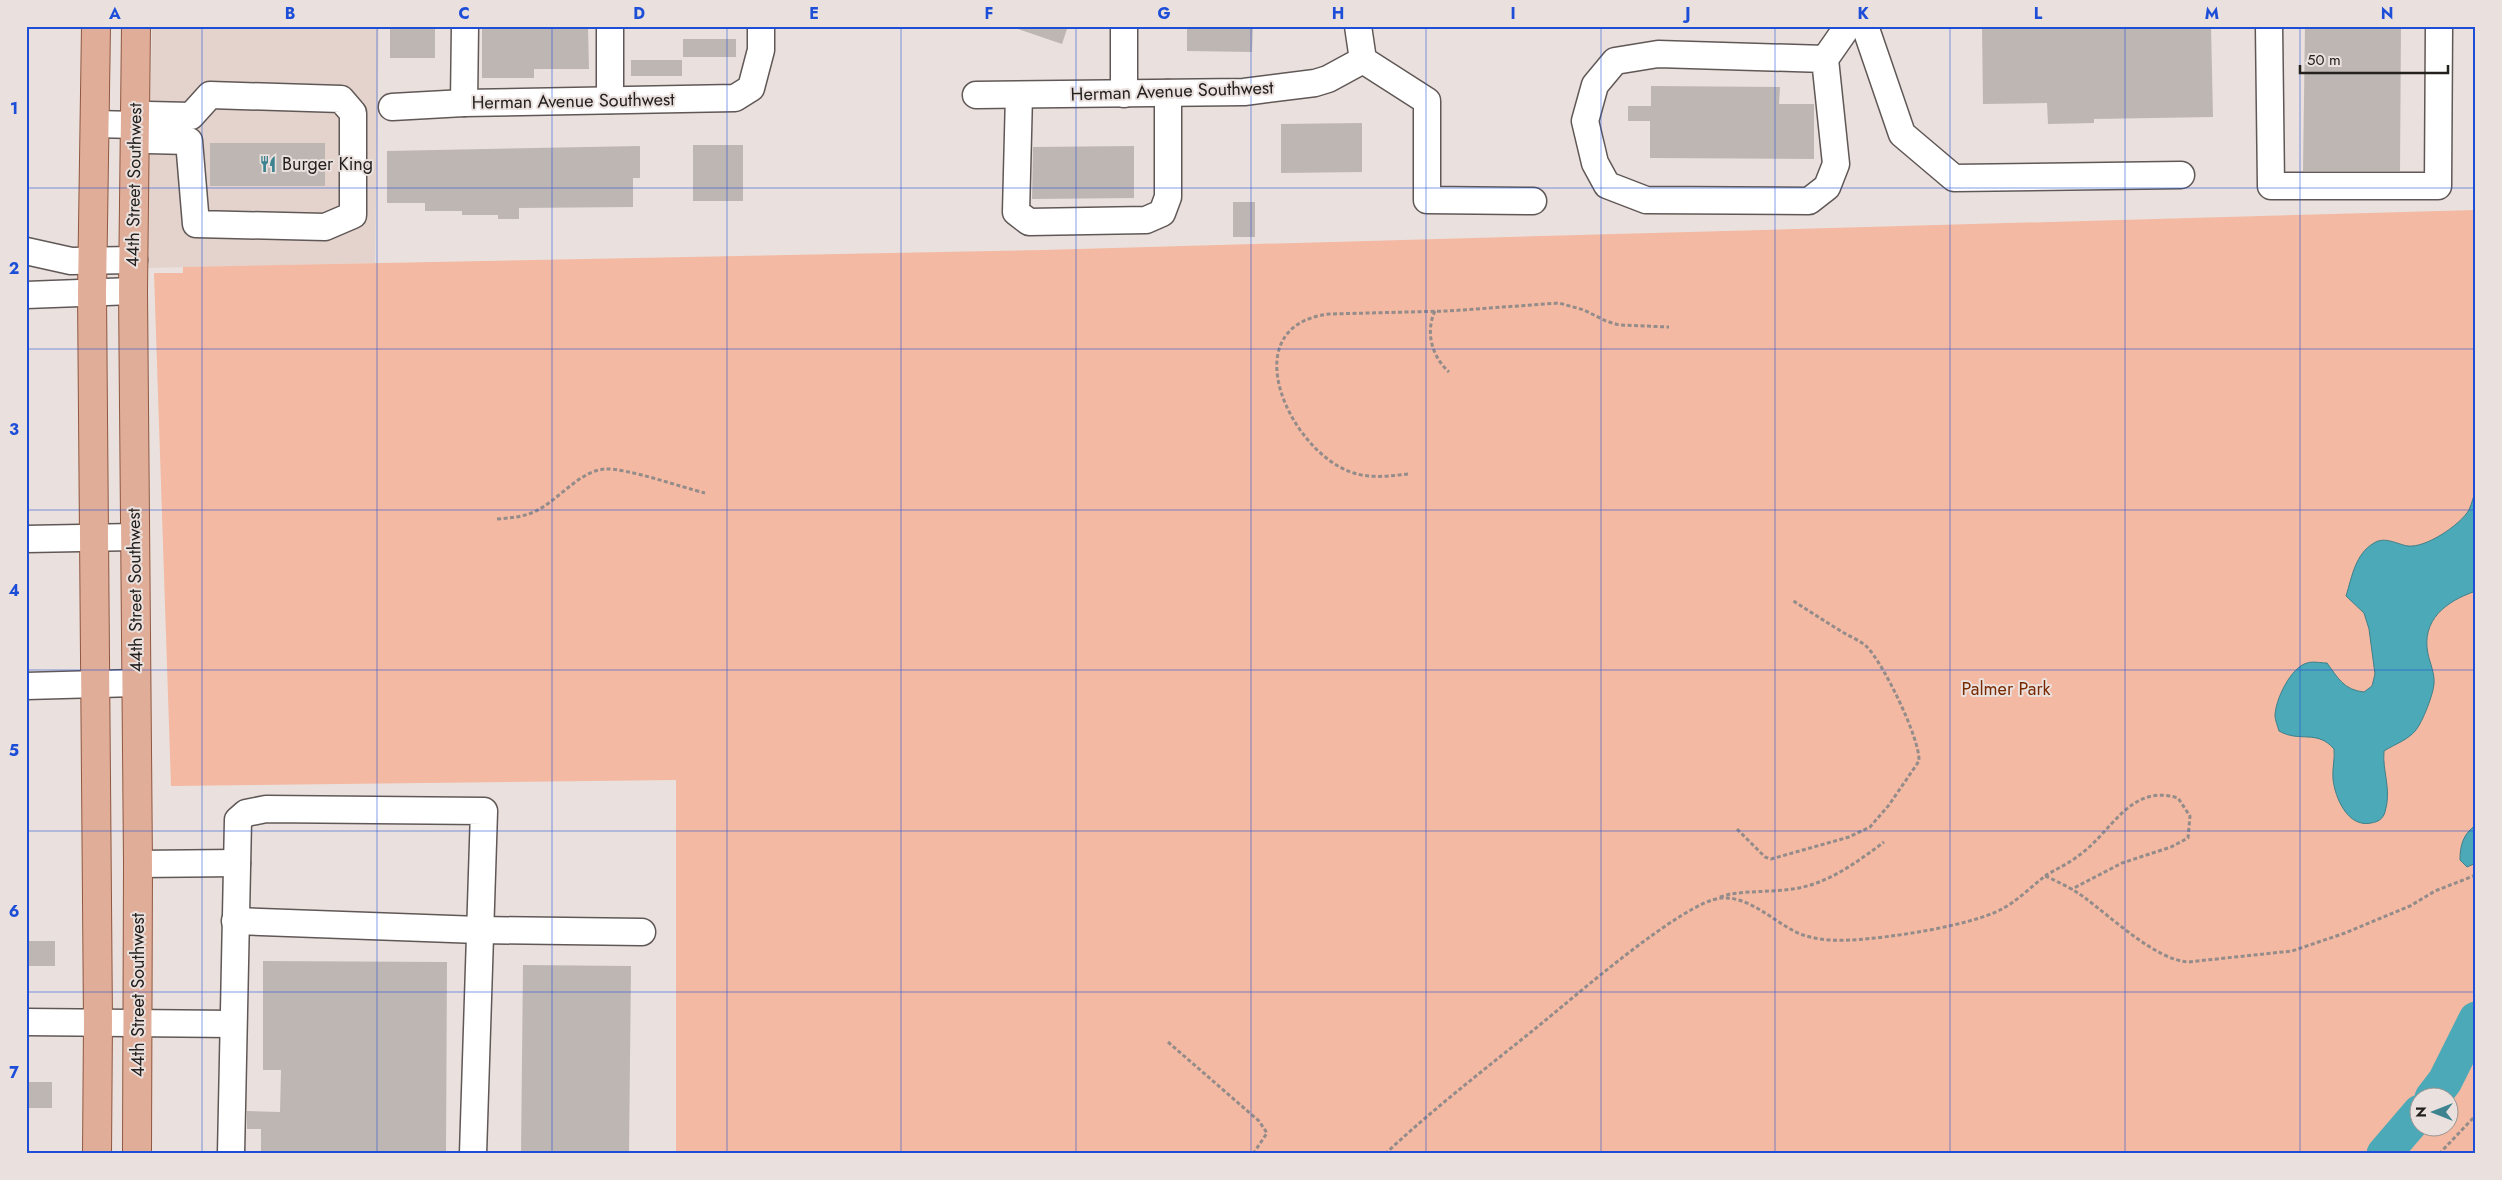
<svg xmlns="http://www.w3.org/2000/svg" width="2502" height="1180" font-family="Jost,sans-serif">
	<style>
		.built { fill: #e3d3cc }
		.green { fill: #f4b9a2; fill-rule: evenodd }
		.water { fill: #4ba9b8; stroke: #3f808a }
		.lines { fill: none; stroke-linecap: round; stroke-linejoin: round }
		.river { stroke: #4ba9b8; stroke-width: 35 }
		.building { fill: #beb6b2 }
		.minor-casing { stroke: #605856; stroke-width: 29 }
		.major-casing { stroke: #905840; stroke-width: 30 }
		.path { stroke: #938c8a; stroke-width: 3; stroke-dasharray: 4 2.5; stroke-linecap: butt }
		.minor { stroke: #fff; stroke-width: 26 }
		.major { stroke: #e0ad98; stroke-width: 28 }
		.grid { fill: none; stroke: #1d4ed8; stroke-width: 1; stroke-opacity: 0.55 }
		.labels { text-anchor: middle; stroke-width: 4; stroke-linejoin: round; paint-order: stroke }
		.street-label { font-size: 18px; fill: #23201e; stroke: #eae1de }
		.poi-label { font-size: 18px; fill: #23201e; stroke: #eae1de; text-anchor: start }
		.park-label { font-size: 18px; fill: #792a00; stroke: #eae1de }
		.neatline { fill: none; stroke: #1d4ed8; stroke-width: 2 }
		.grid-label { font-size: 16px; text-anchor: middle; font-weight: bold; fill: #1d4ed8 }
	</style>
	<rect width="100%" height="100%" fill="#eae1de"/>
	<path class="built" d="M152,26H379L375,263L147,268Z"/>
	<path class="green" d="M2476,210V1154H676V780L171,786L154,273H183V267L1042,250ZM2420,1098H2450V1128H2420Z"/>
	<g class="water">
		<path d="M2476,488V591C2446,601 2421,620 2428,654C2430,663 2435,674 2434,684C2433,695 2423,721 2416,730C2408,740 2395,744 2384,751C2382,771 2392,789 2385,812C2383,819 2378,822 2371,823C2348,828 2335,798 2333,779C2332,769 2335,759 2334,749C2317,729 2300,743 2279,731C2278,727 2275,720 2275,716C2275,700 2291,667 2307,663C2313,661 2321,663 2327,663C2338,678 2344,690 2364,692L2372,686L2375,674L2369,629L2364,613L2346,596C2352,577 2355,554 2374,543C2385,536 2396,544 2408,546C2426,548 2460,525 2469,510C2472,503 2474,495 2476,488Z"/>
		<path d="M2476,825V863L2467,867L2460,860C2460,845 2463,834 2476,825Z"/>
	</g>
	<g class="lines">
		<g class="river">
			<path d="M2432,1098L2445,1081L2476,1019"/>
			<path d="M2384,1154L2420,1112"/>
		</g>
	</g>
	<g class="building">
		<rect x="390" y="26" width="45" height="32"/>
		<path d="M541,26H588L589,69H534V78H482V29H541Z"/>
		<path d="M1019,26H1068L1062,44L1018,29Z"/>
		<path d="M1187,26H1253L1252,52L1187,51Z"/>
		<path d="M1982,26H2211L2213,117L2094,119V123L2048,124L2047,103L1983,104Z"/>
		<path d="M2305,26H2401L2400,171H2303Z"/>
		<rect x="683" y="39" width="53" height="18"/>
		<rect x="631" y="60" width="51" height="16"/>
		<path d="M1651,86L1780,87L1779,104H1814V159L1650,158V121H1628V106H1651Z"/>
		<path d="M1362,123V172L1281,173V124Z"/>
		<rect x="210" y="143" width="115" height="43"/>
		<rect x="693" y="145" width="50" height="56"/>
		<path d="M640,146V178H633V207L519,208V219H498V215H462V211H425V203H387V151Z"/>
		<path d="M1134,146V198L1032,199L1033,147Z"/>
		<rect x="1233" y="202" width="22" height="35"/>
		<rect x="27" y="941" width="28" height="25"/>
		<path d="M263,961L447,962L446,1154H261V1129H247V1111L280,1112L281,1070H263Z"/>
		<path d="M523,965L631,966L629,1154H521Z"/>
		<rect x="26" y="1082" width="26" height="26"/>
	</g>
	<g class="lines">
		<g class="minor-casing">
			<g id="minor">
				<path d="M1358,26L1363,60L1427,101V200L1533,201"/>
				<path d="M1865,26L1902,134L1954,178L2181,175"/>
				<path d="M2269,26L2271,186H2438L2439,26"/>
				<path d="M1825,59L1658,54L1615,61L1595,85L1585,121L1595,163L1607,185L1646,200L1809,201L1827,187L1836,164L1825,59L1848,26"/>
				<path d="M1124,94V26"/>
				<path d="M976,95L1244,92L1315,83L1328,79L1363,60"/>
				<path d="M1019,95L1016,212L1029,222L1146,220L1162,213L1168,197V93"/>
				<path d="M610,100V26"/>
				<path d="M464,103L465,26"/>
				<path d="M392,107L464,103L735,98L751,88L761,50V26"/>
				<path d="M95,124L135,125L148,115L191,116L210,95L341,99L353,113V215L325,227L196,224L189,141L148,140L135,125"/>
				<path d="M26,251L71,261L134,260"/>
				<path d="M26,295L133,291"/>
				<path d="M26,539L135,537"/>
				<path d="M26,686L136,683"/>
				<path d="M138,864L237,863"/>
				<path d="M235,921L479,930L642,932"/>
				<path d="M26,1022L233,1024"/>
				<path d="M231,1154L238,820L246,813L266,809L484,811L473,1154"/>
			</g>
		</g>
		<g class="major-casing">
			<g id="major">
				<path d="M96,26L92,293L98,1022L97,1154"/>
				<path d="M136,26L133,291L138,864L137,1154"/>
			</g>
		</g>
		<g class="path">
			<path d="M1435,311C1425,332 1432,357 1449,372"/>
			<path d="M1408,474C1389,476 1369,479 1351,472C1290,451 1231,326 1329,314L1448,311L1559,303L1584,310L1606,321L1619,325L1669,327"/>
			<path d="M497,519C510,518 522,517 534,512C558,501 579,471 605,469C627,468 681,487 705,493"/>
			<path d="M1737,829L1765,857L1771,859L1849,837L1870,827L1889,805L1919,761C1920,738 1883,663 1867,647C1861,641 1851,637 1844,633C1826,622 1809,611 1792,600"/>
			<path d="M2045,876C2056,869 2068,864 2078,856C2112,833 2129,783 2178,798L2190,816L2188,838L2171,847L2122,863L2072,889"/>
			<path d="M1720,897L1730,894C1750,891 1771,892 1792,889C1826,885 1856,863 1884,842"/>
			<path d="M1168,1042L1259,1121L1267,1133L1253,1154"/>
			<path d="M1385,1154C1433,1109 1485,1069 1536,1028C1571,1000 1682,902 1721,898C1752,896 1776,925 1803,935C1818,940 1835,941 1851,940C1889,938 1970,926 2002,909C2017,901 2031,887 2045,876C2059,882 2073,889 2085,898C2111,917 2156,960 2188,962L2292,951L2345,933L2410,906L2435,891L2476,875"/>
			<path d="M2439,1154L2476,1115"/>
		</g>
		<use href="#minor" class="minor"/>
		<use href="#major" class="major"/>
	</g>
	<path class="grid" d="M202,26V1154M377,26V1154M552,26V1154M727,26V1154M901,26V1154M1076,26V1154M1251,26V1154M1426,26V1154M1601,26V1154M1775,26V1154M1950,26V1154M2125,26V1154M2300,26V1154M26,188H2476M26,349H2476M26,510H2476M26,670H2476M26,831H2476M26,992H2476"/>
	<defs>
		<g id="restaurant-bare" transform="scale(1.35)"><path d="M-5-6h1v4h1v-4h1v4h1v-4h1v5L-1.5 .5V6h-2V.5L-5-1ZM5-6V6H3V1.5H1.5Q1.5-4 5-6Z" fill="#3e8490" stroke="#eae1de" stroke-width="2.5" paint-order="stroke"/></g>
	</defs>
	<g fill-rule="evenodd">
		<use href="#restaurant-bare" x="268" y="164"/>
	</g>
	<g class="labels">
		<g class="street-label">
			<text transform="translate(1172 91) rotate(-2)" y="6">Herman Avenue Southwest</text>
			<text transform="translate(573 101) rotate(-1)" y="6">Herman Avenue Southwest</text>
			<text transform="translate(134 185) rotate(-89)" y="6">44th Street Southwest</text>
			<text transform="translate(135 590) rotate(-91)" y="6">44th Street Southwest</text>
			<text transform="translate(138 995) rotate(-90)" y="6">44th Street Southwest</text>
		</g>
		<g class="poi-label">
			<text x="282" y="170">Burger King</text>
		</g>
		<g class="park-label">
			<text x="2006" y="695">Palmer Park</text>
		</g>
	</g>
	<rect width="2502" height="1180" fill="none" stroke="#eae1de" stroke-width="55"/>
	<g transform="translate(2434 1112) rotate(270)"><circle r="24" fill="#eae1de" stroke="#9a9491"/>
	<path d="M0-4L9 19L0 12L-9 19Z" fill="#3e8490"/>
	<text y="-8" font-size="14" font-weight="bold" text-anchor="middle" fill="#23201e">N</text>
	</g>
	<path d="M2300 65v8h148v-8" fill="none" stroke="#23201e" stroke-width="2.5"/>
	<text x="2307" y="65" font-size="15" fill="#23201e" stroke="#eae1de" stroke-width="4" paint-order="stroke">50 m</text>
	<rect x="28" y="28" width="2446" height="1124" class="neatline"/>
	<g class="grid-label">
		<text x="115" y="19">A</text>
		<text x="290" y="19">B</text>
		<text x="464" y="19">C</text>
		<text x="639" y="19">D</text>
		<text x="814" y="19">E</text>
		<text x="989" y="19">F</text>
		<text x="1164" y="19">G</text>
		<text x="1338" y="19">H</text>
		<text x="1513" y="19">I</text>
		<text x="1688" y="19">J</text>
		<text x="1863" y="19">K</text>
		<text x="2038" y="19">L</text>
		<text x="2212" y="19">M</text>
		<text x="2387" y="19">N</text>
		<text x="14" y="114">1</text>
		<text x="14" y="274">2</text>
		<text x="14" y="435">3</text>
		<text x="14" y="596">4</text>
		<text x="14" y="756">5</text>
		<text x="14" y="917">6</text>
		<text x="14" y="1078">7</text>
	</g>
</svg>
